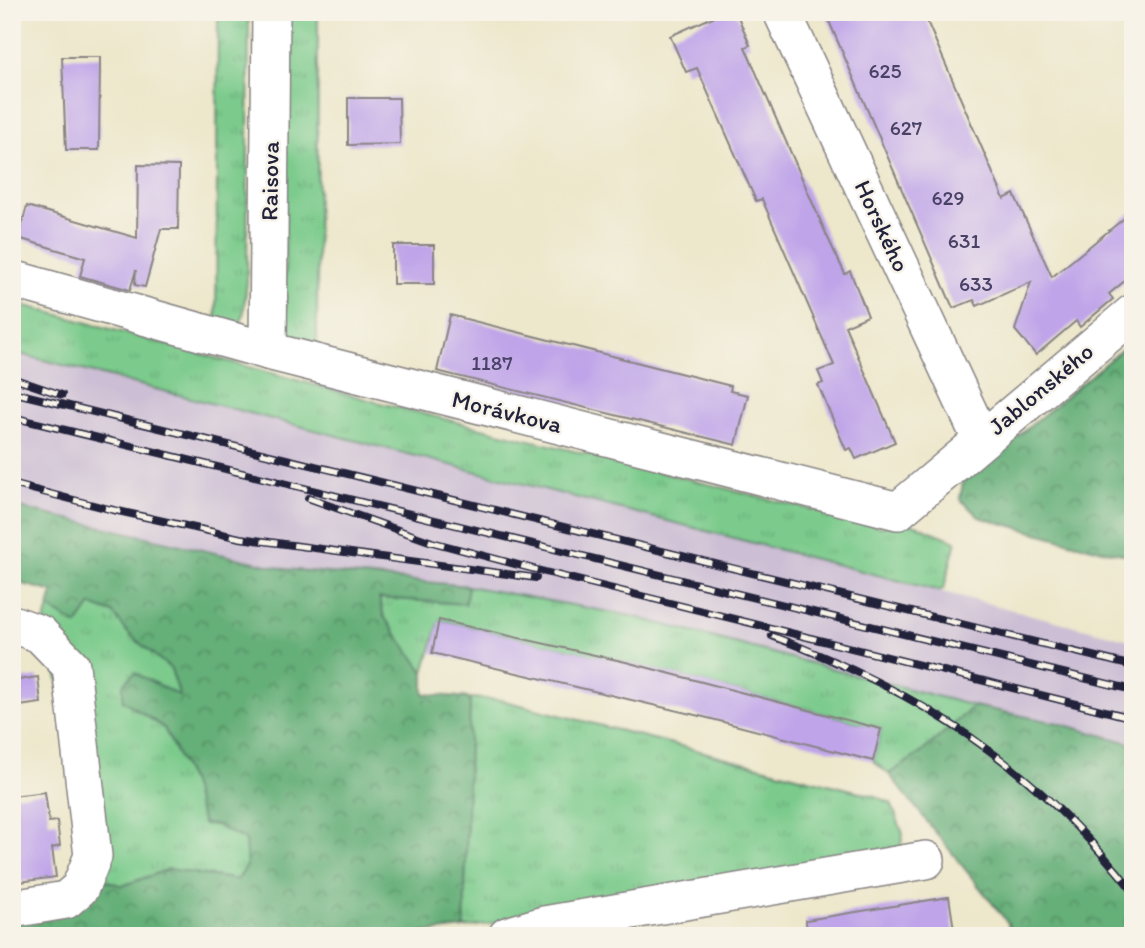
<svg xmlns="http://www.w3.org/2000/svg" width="1145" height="948" font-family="Itim,sans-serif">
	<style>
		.industrial { fill: #ccbed4 }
		.grass { fill: url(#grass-tufts); stroke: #4f7664; stroke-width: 2 }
		.forest { fill: url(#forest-crowns); stroke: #44685a; stroke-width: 2 }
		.building { fill: #bfa4e9 }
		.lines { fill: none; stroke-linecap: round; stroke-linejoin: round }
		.minor-casing { stroke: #888483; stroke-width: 40 }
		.minor { stroke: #fff; stroke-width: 37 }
		.rail-casing { stroke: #22223b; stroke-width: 8 }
		.rail { stroke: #f7f3e8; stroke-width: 5; stroke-dasharray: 16; stroke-linecap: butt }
		.labels { text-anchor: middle; stroke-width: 5; stroke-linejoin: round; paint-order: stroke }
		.number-label { font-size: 21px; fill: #494266 }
		.street-label { font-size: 24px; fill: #22223b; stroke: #f7f3e8 }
	</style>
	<defs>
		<pattern id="grass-tufts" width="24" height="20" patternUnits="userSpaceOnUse" patternTransform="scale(1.75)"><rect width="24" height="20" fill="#7ccb8c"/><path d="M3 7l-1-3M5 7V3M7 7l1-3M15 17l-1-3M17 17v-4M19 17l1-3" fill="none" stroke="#6bae7a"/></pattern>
		<pattern id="forest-crowns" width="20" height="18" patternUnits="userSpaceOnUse" patternTransform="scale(1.75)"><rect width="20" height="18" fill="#65af78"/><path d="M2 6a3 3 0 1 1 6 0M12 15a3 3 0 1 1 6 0" fill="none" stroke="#538e64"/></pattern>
	</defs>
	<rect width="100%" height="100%" fill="#f7f3e8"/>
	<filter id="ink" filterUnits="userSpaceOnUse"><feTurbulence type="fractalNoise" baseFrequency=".0143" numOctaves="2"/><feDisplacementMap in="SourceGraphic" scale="14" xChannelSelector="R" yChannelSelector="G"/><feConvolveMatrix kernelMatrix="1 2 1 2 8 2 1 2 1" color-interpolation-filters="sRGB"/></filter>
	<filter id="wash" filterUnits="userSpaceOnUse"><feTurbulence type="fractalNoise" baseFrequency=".00686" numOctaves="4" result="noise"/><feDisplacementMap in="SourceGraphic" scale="28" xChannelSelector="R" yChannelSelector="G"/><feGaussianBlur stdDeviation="1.57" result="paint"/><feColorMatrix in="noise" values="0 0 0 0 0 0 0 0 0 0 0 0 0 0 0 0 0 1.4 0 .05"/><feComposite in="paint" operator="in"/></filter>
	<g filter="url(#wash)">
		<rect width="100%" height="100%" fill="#ede7cb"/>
		<path class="industrial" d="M12,352L1133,641V744L1058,723L933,697L631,616L474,587L285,569L12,506Z"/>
		<g class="grass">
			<path d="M218,12H249L247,281L243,317L236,332L216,331Z"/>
			<path d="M285,12H318L317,355L285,337Z"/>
			<path d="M12,302L384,404L882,527L906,521L956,541L944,588L939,591L12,352Z"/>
			<path d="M468,586L631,616L974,706L921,753L889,774L873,761L881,729L624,662L440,620L424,672L384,617L379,598L465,604Z"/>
			<path d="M91,605L113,613L129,634L171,668L180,697L123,700L164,728L190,780L203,824L216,825L245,840L247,866L238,880L169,869L122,886L102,879L45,621L49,608L77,625Z"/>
			<path d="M470,698L501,700L875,796L891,803L903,834L901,847L739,884L464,928Z"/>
		</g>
		<g class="forest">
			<path d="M1133,340V556L1092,548L979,517L960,499L963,482Z"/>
			<path d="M12,506L285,569L468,586L465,604L379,598L384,617L424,672V694L470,698L464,928L397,936H12V924L102,879L122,886L169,869L237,880L247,866L245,840L216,825L203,824L190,780L164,728L123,700V684L135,673L180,696L171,669L129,634L113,613L91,605L77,625L49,608L53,592L12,581Z"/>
			<path d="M974,706L1058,723L1133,744V936H1010L1008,923L889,774L921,753Z"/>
		</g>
		<g id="blocks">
			<g class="building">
				<path d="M724,12H736L750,45L745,47L827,236L845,274L850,271L868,316L845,326L895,442L856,459L851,448L846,450L818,385L823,383L818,371L834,365L762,199L756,201L697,68L686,72L670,36Z"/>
				<path d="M825,12H923L1004,199L1014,194L1052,277L1133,211V274L1109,294L1113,299L1080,327L1076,321L1036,355L1015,330L1031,282L977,306L974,300L953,308Z"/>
				<path d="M62,57H100L99,150H66Z"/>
				<path d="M348,98H399L400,144L348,145Z"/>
				<path d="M138,165L179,166L178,229H161L145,287L135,285L136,270L130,290L80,276L85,258L18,238L27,206L137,238Z"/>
				<rect x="393" y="245" width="41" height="39"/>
				<path d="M450,315L731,386L730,391L748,395L736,445L437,371Z"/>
				<path d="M439,620L626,662L881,729L873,761L708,718L432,653Z"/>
				<path d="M38,677L41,703L12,707V681Z"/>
				<path d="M45,792L49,822L57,821L60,846L52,848L56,877L12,883V796Z"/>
				<path d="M949,897L955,936H807L806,920Z"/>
			</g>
		</g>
	</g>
	<g filter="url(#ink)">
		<use href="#blocks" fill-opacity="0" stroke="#888483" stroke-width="2"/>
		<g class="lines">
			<g class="minor-casing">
				<g id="minor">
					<path d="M782,12L981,439"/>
					<path d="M12,279L268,351L898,511L1133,313"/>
					<path d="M268,351L271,12"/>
					<path d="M12,624L40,634L71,666L93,856L80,888L66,900L12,909"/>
					<path d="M507,936L544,925L926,860"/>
				</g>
			</g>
			<use href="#minor" class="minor"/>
			<g class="rail-casing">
				<g id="rail">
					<path d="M12,378L62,395"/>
					<path d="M12,392L1133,666"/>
					<path d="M12,417L1133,690"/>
					<path d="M12,484L109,509L240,538L536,578"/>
					<path d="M308,498L432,542L541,571L1133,718"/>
					<path d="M772,636C921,692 1033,765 1133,891"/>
				</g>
			</g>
			<use href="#rail" class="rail"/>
		</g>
	</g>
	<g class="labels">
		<g class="number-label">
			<text x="885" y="78">625</text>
			<text x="906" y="135">627</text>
			<text x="948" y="205">629</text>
			<text x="964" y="248">631</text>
			<text x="976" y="291">633</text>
			<text x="492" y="370">1187</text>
		</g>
		<g class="street-label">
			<text transform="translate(270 181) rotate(-89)" y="8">Raisova</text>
			<text transform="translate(882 226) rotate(65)" y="8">Horského</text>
			<text transform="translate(1041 389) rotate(-40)" y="8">Jablonského</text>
			<text transform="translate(507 412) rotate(14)" y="8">Morávkova</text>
		</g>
	</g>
	<rect width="1145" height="948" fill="none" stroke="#f7f3e8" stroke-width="42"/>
</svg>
